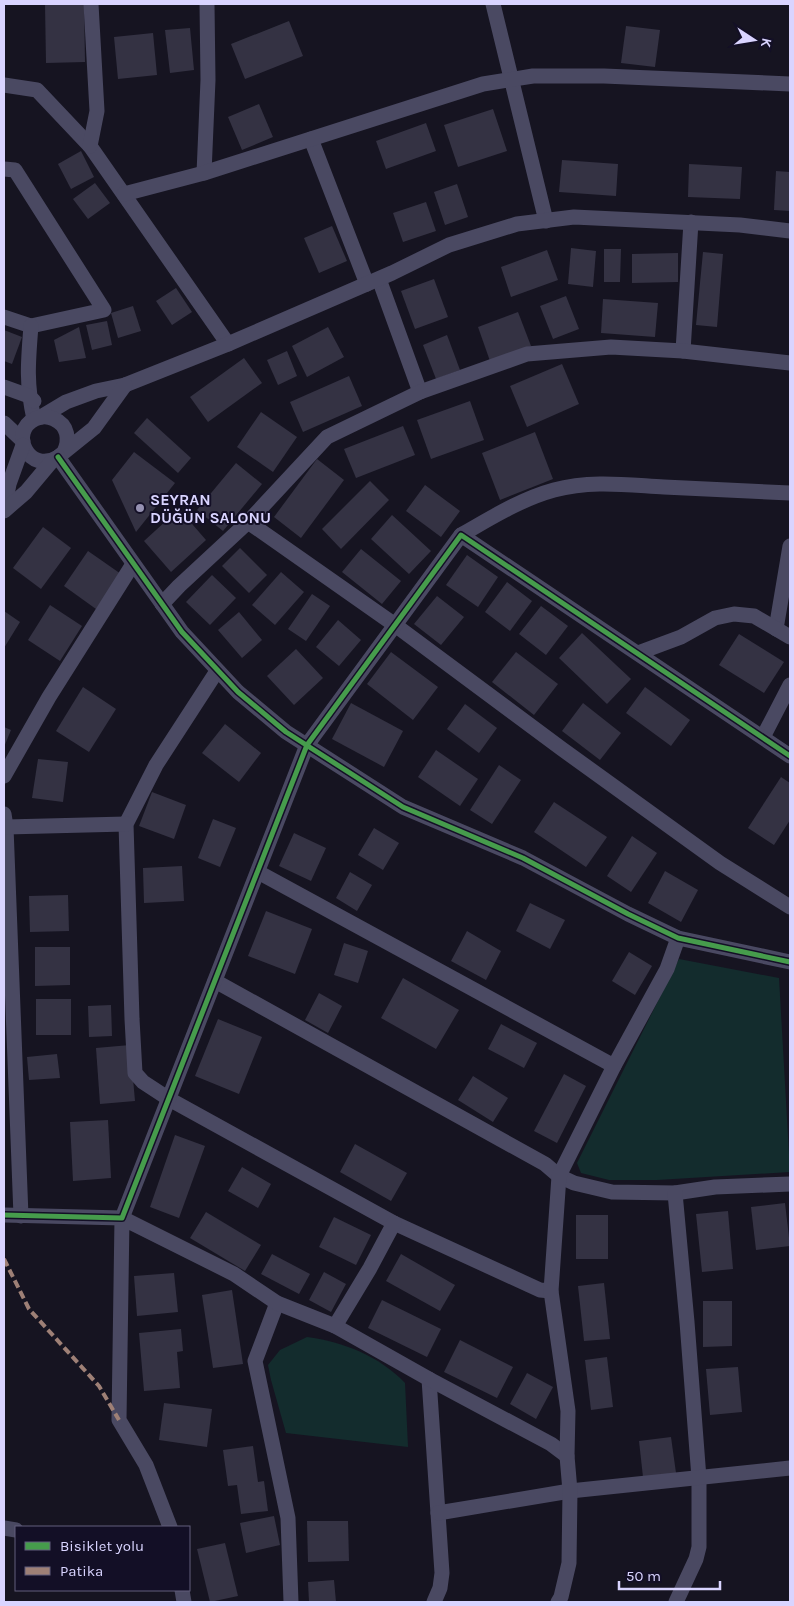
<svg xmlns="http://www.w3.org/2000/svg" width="794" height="1606" font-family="Karla,sans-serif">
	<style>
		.green { fill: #132c2d }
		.building { fill: #343243 }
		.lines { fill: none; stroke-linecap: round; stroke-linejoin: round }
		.minor { stroke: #4a4962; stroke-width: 15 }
		.quiet { stroke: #9e8076; stroke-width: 4; stroke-dasharray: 8 4; stroke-linecap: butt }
		.cycleway-casing { stroke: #130f26; stroke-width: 8 }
		.cycleway { stroke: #469c4c; stroke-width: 5 }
		.poi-dot { fill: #9591b1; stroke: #130f26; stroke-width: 2 }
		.labels { text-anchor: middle; stroke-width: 4; stroke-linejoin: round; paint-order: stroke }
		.poi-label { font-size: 16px; font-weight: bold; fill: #d9d4ff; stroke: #130f26; text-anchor: start }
	</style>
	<rect width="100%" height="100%" fill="#161421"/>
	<g class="green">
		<path d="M679,959L779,978L790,1172L657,1180H609L581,1173L577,1163Z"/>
		<path d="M307,1337C344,1342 379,1356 405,1383L408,1447L286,1433L271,1380L268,1365L280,1350Z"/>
	</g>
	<g class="building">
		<path d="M45,4H84L85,62L46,63Z"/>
		<path d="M289,21L303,56L245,79L231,44Z"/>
		<path d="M626,26L660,30L655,67L621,63Z"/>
		<path d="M190,28L194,70L170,73L165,30Z"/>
		<path d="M153,33L157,75L118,79L114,37Z"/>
		<path d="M259,104L273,137L242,150L228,117Z"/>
		<path d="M493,109L507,151L458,167L444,125Z"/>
		<path d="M426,123L436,151L386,169L376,141Z"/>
		<path d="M81,151L94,177L71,189L58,164Z"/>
		<path d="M562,160L618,164L616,196L559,192Z"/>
		<path d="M689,164L742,167L740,199L688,197Z"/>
		<path d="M776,171L790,172V211L774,210Z"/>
		<path d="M95,183L110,203L88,219L73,199Z"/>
		<path d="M457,184L468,217L445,225L434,192Z"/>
		<path d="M426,202L436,231L403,242L393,213Z"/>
		<path d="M332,226L347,261L319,273L304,238Z"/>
		<path d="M571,248L596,251L593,287L568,284Z"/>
		<path d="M604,249H621L620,282H604Z"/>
		<path d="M547,250L558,280L511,297L501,267Z"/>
		<path d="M703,252L723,254L717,327L696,325Z"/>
		<path d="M678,253V282L632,283V254Z"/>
		<path d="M434,279L448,317L415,329L401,291Z"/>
		<path d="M176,288L192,312L172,325L156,301Z"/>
		<path d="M566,296L579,329L553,339L540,306Z"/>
		<path d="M603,299L658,303L655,337L601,333Z"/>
		<path d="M133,306L141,331L118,338L111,313Z"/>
		<path d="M518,312L531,346L490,361L478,327Z"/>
		<path d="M107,321L112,345L92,350L86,325Z"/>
		<path d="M79,327L86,358L59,362L54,340Z"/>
		<path d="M328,327L344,357L307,377L292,346Z"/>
		<path d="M4,330L22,337L12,364L4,361Z"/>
		<path d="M447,335L460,370L436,379L423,345Z"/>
		<path d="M287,351L297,376L278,385L267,360Z"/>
		<path d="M244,358L262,383L208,422L190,397Z"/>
		<path d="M562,364L579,404L527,427L510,386Z"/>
		<path d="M349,376L362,406L303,432L290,402Z"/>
		<path d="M470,401L484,440L431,459L417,420Z"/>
		<path d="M261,412L297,437L273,472L237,447Z"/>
		<path d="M147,418L191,458L178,473L134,433Z"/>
		<path d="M403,426L415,455L356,478L344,449Z"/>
		<path d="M535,432L553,479L500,500L482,453Z"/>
		<path d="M134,452L175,483L136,532L112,480Z"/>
		<path d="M317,459L344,480L301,538L274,517Z"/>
		<path d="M236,463L262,484L223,531L197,510Z"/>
		<path d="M370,481L389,500L341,549L322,529Z"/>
		<path d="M425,485L460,511L441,537L406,511Z"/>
		<path d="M179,509L206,540L171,572L144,541Z"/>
		<path d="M392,515L431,551L409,574L371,539Z"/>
		<path d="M43,527L71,548L41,589L13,568Z"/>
		<path d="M240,548L267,575L249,593L222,566Z"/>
		<path d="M361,549L401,581L382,604L342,572Z"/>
		<path d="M88,551L121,574L96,609L64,586Z"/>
		<path d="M467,555L498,577L478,607L446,585Z"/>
		<path d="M281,572L304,592L275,625L252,605Z"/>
		<path d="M212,575L236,598L210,625L186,602Z"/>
		<path d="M507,582L532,601L510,631L485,612Z"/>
		<path d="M312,594L330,606L306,641L288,629Z"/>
		<path d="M437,596L464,617L441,645L414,624Z"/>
		<path d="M50,605L82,626L60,661L28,640Z"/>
		<path d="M541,606L568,626L546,655L519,634Z"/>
		<path d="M4,611L20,622L4,648Z"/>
		<path d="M239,612L262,640L242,658L218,630Z"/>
		<path d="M338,620L361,640L339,666L316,647Z"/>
		<path d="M582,633L631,679L607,704L559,658Z"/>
		<path d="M739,634L784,662L764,693L719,665Z"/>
		<path d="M296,649L323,678L294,705L267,676Z"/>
		<path d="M391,652L438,687L413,720L367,684Z"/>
		<path d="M516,652L558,684L534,715L492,682Z"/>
		<path d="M83,687L116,709L89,752L56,731Z"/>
		<path d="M645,687L690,720L671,746L626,713Z"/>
		<path d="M351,703L403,731L384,767L332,739Z"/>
		<path d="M583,703L621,733L600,760L562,731Z"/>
		<path d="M465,704L497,728L479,753L447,729Z"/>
		<path d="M225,724L261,753L239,782L202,753Z"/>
		<path d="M4,727L11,730L4,747Z"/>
		<path d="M436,750L478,779L460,806L418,777Z"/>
		<path d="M38,759L68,762L63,802L32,798Z"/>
		<path d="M499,765L521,780L492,824L470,810Z"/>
		<path d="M781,777L790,783V820L774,845L748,828Z"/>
		<path d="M152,792L186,805L174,839L139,826Z"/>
		<path d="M554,802L607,837L586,867L534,832Z"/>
		<path d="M213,819L236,828L220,867L198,858Z"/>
		<path d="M374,828L399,843L383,870L358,855Z"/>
		<path d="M294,833L326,848L311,881L279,866Z"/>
		<path d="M632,836L657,853L631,892L607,876Z"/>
		<path d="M182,866L184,901L144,903L143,868Z"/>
		<path d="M665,871L698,890L681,922L648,903Z"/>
		<path d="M350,872L372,885L357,911L336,898Z"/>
		<path d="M68,895L69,931L30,932L29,896Z"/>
		<path d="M530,903L565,920L550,949L516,931Z"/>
		<path d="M266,911L312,929L295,974L248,956Z"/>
		<path d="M467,931L501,951L486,980L451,961Z"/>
		<path d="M344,943L368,951L358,983L334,975Z"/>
		<path d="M35,947H70V985L35,986Z"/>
		<path d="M629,952L652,966L635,995L612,981Z"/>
		<path d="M403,978L459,1010L436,1049L381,1018Z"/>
		<path d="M319,993L342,1006L328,1033L305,1020Z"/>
		<rect x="36" y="999" width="35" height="36"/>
		<path d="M111,1005L112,1036L89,1037L88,1006Z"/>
		<path d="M218,1019L262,1037L239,1094L195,1076Z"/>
		<path d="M501,1024L537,1043L524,1068L488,1049Z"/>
		<path d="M130,1045L135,1101L100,1104L96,1048Z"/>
		<path d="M57,1054L60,1078L29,1080L27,1057Z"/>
		<path d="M564,1074L586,1086L557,1143L534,1131Z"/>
		<path d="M473,1076L508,1098L493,1122L458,1100Z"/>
		<path d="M108,1120L111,1178L73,1181L70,1122Z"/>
		<path d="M175,1135L205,1146L179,1218L150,1207Z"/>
		<path d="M355,1144L407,1173L391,1201L340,1172Z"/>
		<path d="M242,1167L271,1184L258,1208L228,1191Z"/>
		<path d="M785,1203L790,1246L756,1250L751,1207Z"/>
		<path d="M728,1211L733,1269L702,1272L696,1214Z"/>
		<path d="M206,1212L261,1245L245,1271L190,1238Z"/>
		<rect x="576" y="1215" width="32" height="44"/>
		<path d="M334,1217L371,1235L356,1265L319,1247Z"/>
		<path d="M272,1254L310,1274L299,1294L261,1274Z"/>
		<path d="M401,1254L455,1285L440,1311L386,1281Z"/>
		<path d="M324,1272L346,1284L331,1312L309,1300Z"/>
		<path d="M174,1273L178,1312L137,1316L134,1276Z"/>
		<path d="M604,1283L610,1339L584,1341L578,1286Z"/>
		<path d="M232,1290L243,1364L213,1368L202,1295Z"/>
		<path d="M382,1300L441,1329L427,1357L368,1328Z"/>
		<path d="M703,1301H732V1346L703,1347Z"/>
		<path d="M181,1329L183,1351L177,1352L180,1388L144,1391L139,1333Z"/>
		<path d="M460,1340L513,1367L497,1398L444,1372Z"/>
		<path d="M607,1357L613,1407L591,1410L585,1360Z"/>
		<path d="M738,1367L742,1412L710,1415L706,1369Z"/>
		<path d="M527,1373L553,1387L536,1419L510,1404Z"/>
		<path d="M164,1403L212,1409L207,1447L159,1440Z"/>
		<path d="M671,1437L676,1473L643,1477L639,1441Z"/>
		<path d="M253,1446L258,1482L264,1481L268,1511L241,1514L237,1485L228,1486L223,1450Z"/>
		<path d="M274,1516L280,1545L246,1553L240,1523Z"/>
		<path d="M307,1521H348L349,1561L308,1562Z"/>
		<path d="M225,1543L238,1596L210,1602L197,1549Z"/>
		<path d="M334,1580L336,1602H309L308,1582Z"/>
	</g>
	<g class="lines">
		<g class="minor">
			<path d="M493,4L546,221"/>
			<path d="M4,85L37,90L90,146L228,344"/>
			<path d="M311,139L367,284"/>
			<path d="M90,146L97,111L91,4"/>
			<path d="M4,169L15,170L104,310L31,326L4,317"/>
			<path d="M204,173L208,80L207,4"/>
			<path d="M124,194L204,173L483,84L533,76H604L790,84"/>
			<path d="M379,279L420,392"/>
			<path d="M31,326C28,362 26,384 34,419"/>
			<path d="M683,351L691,222"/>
			<path d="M4,387L29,396L34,401"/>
			<path d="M41,417L66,402L96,391L125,385L228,344L392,273L449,245L517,224L574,217L740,225L790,231"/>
			<path d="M4,423L23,441"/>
			<path d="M64,452C70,440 68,425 54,419C48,416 41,416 35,419C8,432 29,475 58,457L94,428L125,385"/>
			<path d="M58,457L182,632L238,692L286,732L403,807L523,858L628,914L678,938L790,962"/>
			<path d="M4,510L9,484L23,445"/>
			<path d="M4,511L26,492L52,461"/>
			<path d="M248,522L395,625L562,749L720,863L790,907"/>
			<path d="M461,535C491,518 521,499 554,490C591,480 627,485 664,487C706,489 748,491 790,493"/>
			<path d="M162,604L179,586L248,522L327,437L420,392L527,354L611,347L683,351L790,363"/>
			<path d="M776,629L790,546"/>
			<path d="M638,653L681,637L715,618L734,614L754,616L790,637"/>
			<path d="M217,671L156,765L126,824L132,1019L135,1073L143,1082L169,1099L394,1223L540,1290L551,1291"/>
			<path d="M763,737L790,685"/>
			<path d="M4,776L49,697L133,564"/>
			<path d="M4,814L6,827L21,1216"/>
			<path d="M6,827L126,824"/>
			<path d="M258,872L614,1066"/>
			<path d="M215,981L545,1164L559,1176L574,1183L612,1192L675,1193L715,1187L790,1184"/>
			<path d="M675,1193L687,1322L699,1478V1547L696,1559L676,1602"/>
			<path d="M4,1215L122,1218L307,745L461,535L790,756"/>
			<path d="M277,1303L255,1361L288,1518L291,1602"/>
			<path d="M335,1326L370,1268L394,1223"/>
			<path d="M429,1379L442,1573L440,1588L434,1602"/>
			<path d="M438,1513L570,1491L790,1468"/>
			<path d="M170,1527L146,1465L119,1420L122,1218L234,1274L277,1303L335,1326L429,1379L551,1444L567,1456"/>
			<path d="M4,1528L16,1530"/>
			<path d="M182,1590L184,1602"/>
			<path d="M558,1602L561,1597L569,1563L570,1491L567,1456L568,1411L551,1291L559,1176L614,1066L667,969L678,938"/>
		</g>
		<path class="quiet" d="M4,1259L29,1309L99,1386L119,1420"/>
		<g class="cycleway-casing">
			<g id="cycleway">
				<path d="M58,457L182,632L238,692L286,732L403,807L523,858L628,914L678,938L790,962"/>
				<path d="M4,1215L122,1218L307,745L461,535L790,756"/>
			</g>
		</g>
		<use href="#cycleway" class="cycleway"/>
	</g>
	<circle class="poi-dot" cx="140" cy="508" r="5"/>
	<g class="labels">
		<g class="poi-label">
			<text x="150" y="505">SEYRAN<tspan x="150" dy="18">DÜĞÜN SALONU</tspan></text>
		</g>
	</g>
	<rect width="794" height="1606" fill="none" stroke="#d9d4ff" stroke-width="10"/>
	<rect x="15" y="1526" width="175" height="65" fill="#130f26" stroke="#625e7d"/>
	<rect x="25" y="1542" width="25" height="8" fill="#469c4c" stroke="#625e7d"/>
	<text x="60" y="1551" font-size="15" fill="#d9d4ff">Bisiklet yolu</text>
	<rect x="25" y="1567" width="25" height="8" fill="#9e8076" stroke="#625e7d"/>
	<text x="60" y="1576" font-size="15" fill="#d9d4ff">Patika</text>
	<g transform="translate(754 40) rotate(102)" stroke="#130f26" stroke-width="4" paint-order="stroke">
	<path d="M0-4L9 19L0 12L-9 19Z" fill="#d9d4ff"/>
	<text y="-8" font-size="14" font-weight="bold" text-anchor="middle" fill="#d9d4ff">K</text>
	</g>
	<path d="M619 1581v8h101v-8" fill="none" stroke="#d9d4ff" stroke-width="2.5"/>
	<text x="626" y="1581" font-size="15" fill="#d9d4ff" stroke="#130f26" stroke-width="4" paint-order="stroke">50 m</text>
</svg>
